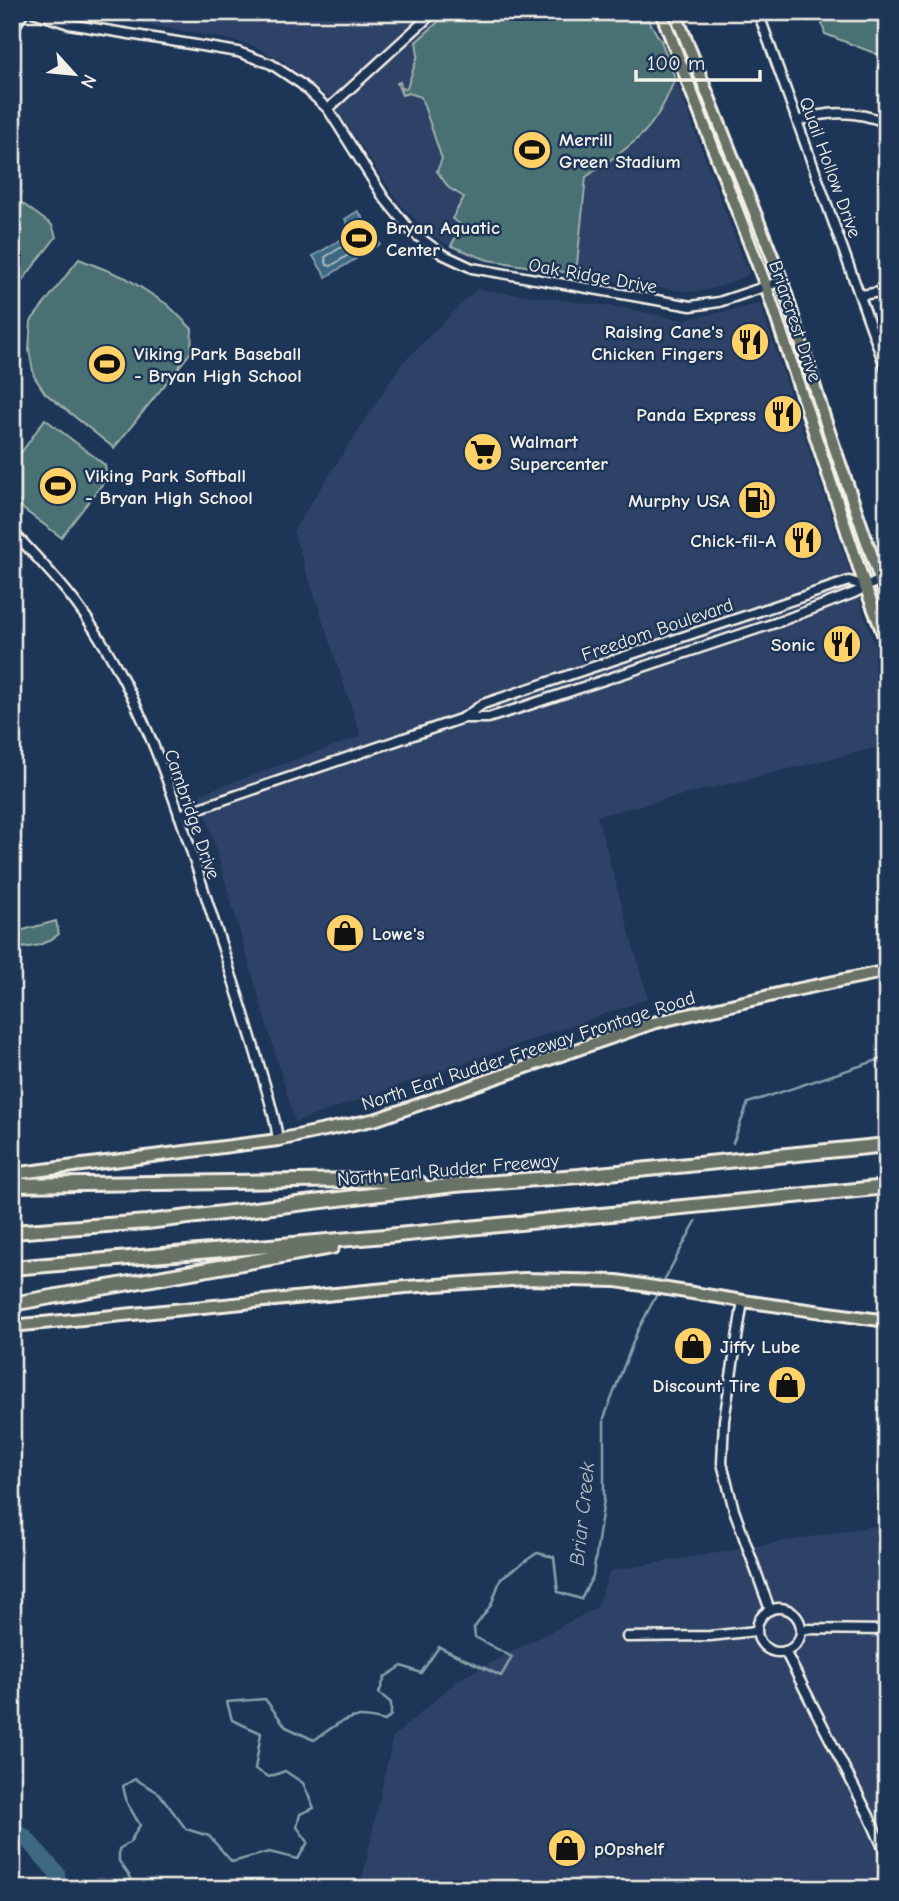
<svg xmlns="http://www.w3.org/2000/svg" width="899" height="1901" font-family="'Comic Neue',sans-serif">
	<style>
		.built { fill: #2e4367 }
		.green { fill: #4a6f72; stroke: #9fb0ad; stroke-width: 2 }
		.water { fill: #3e6983; stroke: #879fab; stroke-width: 2 }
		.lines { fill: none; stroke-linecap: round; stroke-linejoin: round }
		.shore { stroke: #abbbc0; stroke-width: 2 }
		.stream { stroke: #879fab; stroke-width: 2.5 }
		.river { stroke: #3e6983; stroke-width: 16 }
		.minor-casing { stroke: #f4f1e8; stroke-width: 13 }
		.major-casing { stroke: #f4f1e8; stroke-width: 16 }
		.highway-casing { stroke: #f4f1e8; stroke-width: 18 }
		.minor { stroke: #1d3557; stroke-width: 8 }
		.major { stroke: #697266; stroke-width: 10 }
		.highway { stroke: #697266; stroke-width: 12 }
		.labels { text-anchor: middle; stroke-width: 5; stroke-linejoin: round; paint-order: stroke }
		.poi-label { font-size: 19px; font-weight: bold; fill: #f4f1e8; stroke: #1d3557; text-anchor: start }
		.street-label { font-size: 19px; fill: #f4f1e8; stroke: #1d3557 }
		.water-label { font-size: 21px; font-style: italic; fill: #b4c1c5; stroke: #1d3557 }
	</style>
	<rect width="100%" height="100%" fill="#1d3557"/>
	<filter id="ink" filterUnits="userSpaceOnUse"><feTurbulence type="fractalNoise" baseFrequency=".0143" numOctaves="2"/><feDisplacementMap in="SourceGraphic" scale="14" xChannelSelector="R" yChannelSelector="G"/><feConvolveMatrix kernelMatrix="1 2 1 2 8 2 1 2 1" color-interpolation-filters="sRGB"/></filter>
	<g filter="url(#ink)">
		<g class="built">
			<path d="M74,12H650L749,274L725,285L707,290L688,292L485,261L467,255L429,234L400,204L328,97L284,62L254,46L218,37Z"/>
			<path d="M476,289L623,308L683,320L760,304L887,682V745L597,816L648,999L295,1122L200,794L361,736L293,531L400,366Z"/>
			<path d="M887,1524V1889H360L393,1737L458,1680L596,1608L610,1571Z"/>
		</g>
		<g class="green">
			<path d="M449,12H643L661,41L675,78C654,135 632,144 586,177L576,274L488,260L451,246L462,225L452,219L464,197L449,188L437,171L442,159L421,97L409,93L402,95L397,83L400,82L402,89L407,88L418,55L416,42Z"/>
			<path d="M819,12H887V58L825,34Z"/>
			<path d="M12,196L52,225L56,237L12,294Z"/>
			<path d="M79,259L126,278L168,305L192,329L191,352L114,448L45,393L34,376L29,350L31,321Z"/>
			<path d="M45,419L105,465L107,478L61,537L23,509L16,495L12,469L16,460Z"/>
			<path d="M56,921L59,934C44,946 31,948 12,948V933Z"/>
		</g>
		<path class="water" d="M358,211L380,244L326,277L313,256L352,233L345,219Z"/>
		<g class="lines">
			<path class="shore" d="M361,232L368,239L367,243L331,266L327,265L325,257L355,239Z"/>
			<g class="stream">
				<path d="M733,1143L748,1103L887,1057"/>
				<path d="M661,1286L696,1221"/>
				<path d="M130,1889L131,1878L119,1861V1849L130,1842L140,1825L127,1803L123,1786L135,1779L159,1793L186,1829L209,1836L232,1862L269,1852L298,1859L308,1842L297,1827L300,1814L314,1808L303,1783L285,1771L269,1777L255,1769L261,1733L232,1720L227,1702L265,1699L286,1727L314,1740C344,1720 348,1711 385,1721L391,1715V1703L379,1693L385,1677L402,1666L421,1673L439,1647L501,1676L512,1657L475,1637L474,1628L491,1605L501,1578L537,1553L554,1557L558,1592L581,1599L593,1576L604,1499V1418L637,1332L658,1292"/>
			</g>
			<path class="river" d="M12,1833L24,1836L57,1873L58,1889"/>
			<g class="minor-casing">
				<g id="minor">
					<path d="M33,12L69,24L238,52L271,64L301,84L328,109L384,198L411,231L442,254L472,268L691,306L719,302L782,281"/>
					<path d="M758,12L887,372"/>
					<path d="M12,31L24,12"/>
					<path d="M328,109L434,12"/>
					<path d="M798,121C828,110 858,111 887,123"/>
					<path d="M861,295L887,291"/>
					<path d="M12,531C34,554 56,577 75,602C152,704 184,833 224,952C236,990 249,1029 260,1068C267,1092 275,1115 278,1140"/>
					<path d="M463,718H488L520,708L781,621L854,593L880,580"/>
					<path d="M179,815L463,718L483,704L849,581L865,586"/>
					<path d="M743,1301L724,1420L722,1463L734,1510L770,1610"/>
					<circle cx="779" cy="1630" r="22"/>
					<path d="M802,1629L887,1630"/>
					<path d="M627,1637L710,1636L756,1631"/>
					<path d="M785,1651L869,1816L887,1857"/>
				</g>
			</g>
			<g class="major-casing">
				<g id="major">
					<path d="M661,12L766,286L865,586L887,644"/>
					<path d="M675,12L782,281L826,423L887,600"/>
					<path d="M12,1174L278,1140L377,1119L653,1023L795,990L887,971"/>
					<path d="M12,1326L406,1287L524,1279L617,1281L743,1301L887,1321"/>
				</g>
			</g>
			<g class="highway-casing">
				<g id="highway">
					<path d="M12,1185L362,1180L420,1183"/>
					<path d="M12,1232L147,1222L455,1185L579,1176L887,1145"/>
					<path d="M12,1268L397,1235L887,1187"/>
					<path d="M12,1304L332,1247"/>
				</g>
			</g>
			<use href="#minor" class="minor"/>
			<use href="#major" class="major"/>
			<use href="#highway" class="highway"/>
		</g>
	</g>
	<defs>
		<g id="stadium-disc" transform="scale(2.0125)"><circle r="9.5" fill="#ffd166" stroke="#1d3557"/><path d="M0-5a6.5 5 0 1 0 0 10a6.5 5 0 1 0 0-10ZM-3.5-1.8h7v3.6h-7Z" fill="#111"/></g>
		<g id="restaurant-disc" transform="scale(2.0125)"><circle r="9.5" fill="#ffd166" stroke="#1d3557"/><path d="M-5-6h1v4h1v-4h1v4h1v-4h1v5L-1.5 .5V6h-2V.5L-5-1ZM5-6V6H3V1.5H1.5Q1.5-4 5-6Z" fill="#111"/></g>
		<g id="supermarket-disc" transform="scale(2.0125)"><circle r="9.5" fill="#ffd166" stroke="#1d3557"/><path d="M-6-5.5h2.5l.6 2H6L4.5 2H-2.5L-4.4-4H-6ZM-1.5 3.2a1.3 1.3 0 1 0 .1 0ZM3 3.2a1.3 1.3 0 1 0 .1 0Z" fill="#111"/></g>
		<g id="fuel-disc" transform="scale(2.0125)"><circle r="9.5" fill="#ffd166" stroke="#1d3557"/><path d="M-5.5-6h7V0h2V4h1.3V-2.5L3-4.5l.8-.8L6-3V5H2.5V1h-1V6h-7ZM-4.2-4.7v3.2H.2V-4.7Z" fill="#111"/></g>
		<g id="shop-disc" transform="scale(2.0125)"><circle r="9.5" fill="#ffd166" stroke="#1d3557"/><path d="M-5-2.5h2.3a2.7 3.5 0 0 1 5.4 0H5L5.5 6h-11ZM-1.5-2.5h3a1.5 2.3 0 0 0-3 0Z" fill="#111"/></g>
	</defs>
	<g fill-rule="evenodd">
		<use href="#stadium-disc" x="532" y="150"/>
		<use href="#stadium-disc" x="359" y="238"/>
		<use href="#restaurant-disc" x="750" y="342"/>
		<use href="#stadium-disc" x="107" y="364"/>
		<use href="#restaurant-disc" x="783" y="414"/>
		<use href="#supermarket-disc" x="483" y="452"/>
		<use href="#stadium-disc" x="58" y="486"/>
		<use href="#fuel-disc" x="757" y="500"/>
		<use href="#restaurant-disc" x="803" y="540"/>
		<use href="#restaurant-disc" x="842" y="644"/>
		<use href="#shop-disc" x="345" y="933"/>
		<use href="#shop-disc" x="693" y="1346"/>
		<use href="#shop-disc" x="787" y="1385"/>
		<use href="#shop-disc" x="567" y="1848"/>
	</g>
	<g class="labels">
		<g class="poi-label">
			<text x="559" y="146">Merrill<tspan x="559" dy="22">Green Stadium</tspan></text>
			<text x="386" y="234">Bryan Aquatic<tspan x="386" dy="22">Center</tspan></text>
			<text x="723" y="338" text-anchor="end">Raising Cane's<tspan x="723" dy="22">Chicken Fingers</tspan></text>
			<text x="134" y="360">Viking Park Baseball<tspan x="134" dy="22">- Bryan High School</tspan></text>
			<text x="756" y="421" text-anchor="end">Panda Express</text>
			<text x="510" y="448">Walmart<tspan x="510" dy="22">Supercenter</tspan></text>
			<text x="85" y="482">Viking Park Softball<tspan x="85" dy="22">- Bryan High School</tspan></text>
			<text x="730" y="507" text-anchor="end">Murphy USA</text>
			<text x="776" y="547" text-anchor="end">Chick-fil-A</text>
			<text x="815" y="651" text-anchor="end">Sonic</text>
			<text x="372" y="940">Lowe's</text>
			<text x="720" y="1353">Jiffy Lube</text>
			<text x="760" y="1392" text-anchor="end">Discount Tire</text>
			<text x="594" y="1855">pOpshelf</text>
		</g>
		<g class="street-label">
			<text transform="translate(831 167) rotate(70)" y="7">Quail Hollow Drive</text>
			<text transform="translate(593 275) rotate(10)" y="7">Oak Ridge Drive</text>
			<text transform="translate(796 321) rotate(71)" y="7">Briarcrest Drive</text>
			<text transform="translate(657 629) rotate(-19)" y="7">Freedom Boulevard</text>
			<text transform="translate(193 814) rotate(71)" y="7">Cambridge Drive</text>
			<text transform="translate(528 1050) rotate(-18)" y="7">North Earl Rudder Freeway Frontage Road</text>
			<text transform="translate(448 1169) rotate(-5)" y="7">North Earl Rudder Freeway</text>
		</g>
		<g class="water-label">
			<text transform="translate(582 1514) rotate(-84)" y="7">Briar Creek</text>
		</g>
	</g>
	<rect width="899" height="1901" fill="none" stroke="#1d3557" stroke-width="42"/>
	<rect x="21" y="21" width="857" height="1859" fill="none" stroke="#f4f1e8" stroke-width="2.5" filter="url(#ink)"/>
	<g transform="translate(74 74) rotate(117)" stroke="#1d3557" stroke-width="5" paint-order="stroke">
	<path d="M0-5L12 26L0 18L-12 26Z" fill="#f4f1e8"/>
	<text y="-10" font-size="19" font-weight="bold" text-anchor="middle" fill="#f4f1e8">N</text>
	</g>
	<path d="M636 70v10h124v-10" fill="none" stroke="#f4f1e8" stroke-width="3.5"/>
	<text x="647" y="70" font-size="21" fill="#f4f1e8" stroke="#1d3557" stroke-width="5" paint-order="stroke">100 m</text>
</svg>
